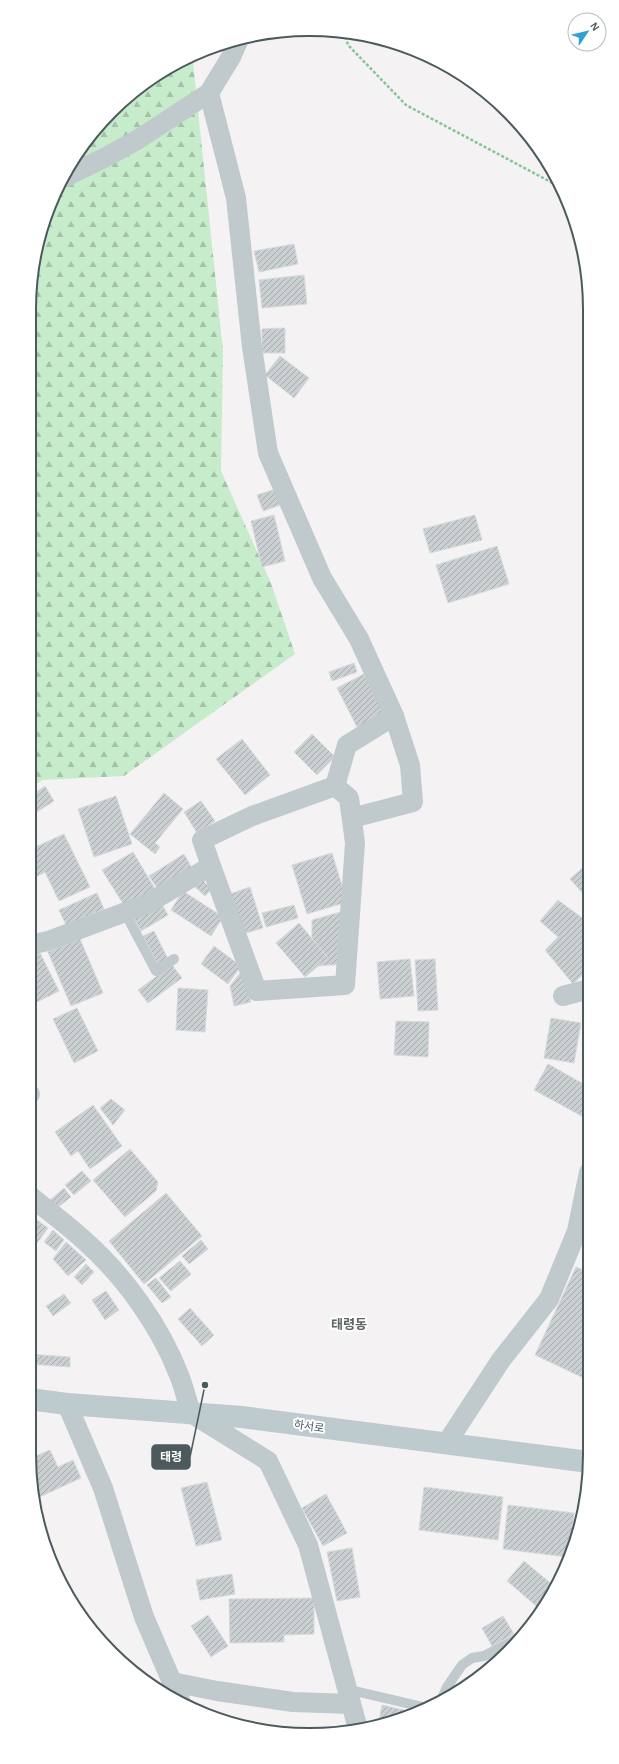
<svg xmlns="http://www.w3.org/2000/svg" width="619" height="1764" font-family="'Alegreya Sans','Noto Sans KR',sans-serif">
	<style>
		.forest { fill: url(#forest-firs) }
		.building { fill: url(#building-hatch); stroke: #d7dadd }
		.lines { fill: none; stroke-linecap: round; stroke-linejoin: round }
		.path { stroke: #82c693; stroke-width: 2.5; stroke-dasharray: 3 2; stroke-linecap: butt }
		.lane { stroke: #c0cacd; stroke-width: 10 }
		.street { stroke: #c0cacd; stroke-width: 20 }
		.secondary { stroke: #bdcace; stroke-width: 22 }
		.labels { text-anchor: middle; stroke-width: 4; stroke-linejoin: round; paint-order: stroke }
		.street-label { font-size: 11px; fill: #4c5a5e; stroke: #fff }
		.quarter-label { font-size: 13px; font-weight: bold; fill: #5f6466; stroke: #fff }
		.rim { fill: none; stroke: #4c5a5e; stroke-width: 2 }
		.leader { fill: none; stroke: #4c5a5e; stroke-width: 1.5 }
		.callout-dot { fill: #4c5a5e; stroke: #fff; stroke-width: 1.5 }
		.callout { fill: #4c5a5e; stroke: #4c5a5e; stroke-width: 1.5 }
		.callout-label { font-size: 12px; text-anchor: middle; font-weight: bold; fill: #fff }
	</style>
	<defs>
		<pattern id="forest-firs" width="22" height="20" patternUnits="userSpaceOnUse"><rect width="22" height="20" fill="#c7eccb"/><path d="M5 1l3.5 6h-7zM16 11l3.5 6h-7z" fill="#a4c2a8"/></pattern>
		<pattern id="building-hatch" width="6" height="6" patternUnits="userSpaceOnUse"><rect width="6" height="6" fill="#cacfd1"/><path d="M-1 1l2-2M0 6l6-6M5 7l2-2" fill="none" stroke="#a6abad"/></pattern>
	</defs>
	<rect width="100%" height="100%" fill="#f4f2f3"/>
	<path class="forest" d="M221,44L193,62L223,351L221,471L271,583L295,654L124,776L42,780L29,790V310L39,237L58,186L87,139L124,99L169,67Z"/>
	<g class="building">
		<path d="M294,244L298,264L259,272L254,251Z"/>
		<path d="M304,275L307,304L262,308L259,280Z"/>
		<path d="M285,328V353H262V329Z"/>
		<path d="M280,356L309,378L294,398L265,375Z"/>
		<path d="M279,488L284,504L263,511L257,495Z"/>
		<path d="M274,515L285,561L262,567L251,521Z"/>
		<path d="M475,515L482,540L430,553L423,529Z"/>
		<path d="M497,546L509,584L448,603L436,565Z"/>
		<path d="M354,663L357,672L332,681L329,672Z"/>
		<path d="M364,674L385,715L358,729L337,688Z"/>
		<path d="M312,734L335,757L317,775L294,752Z"/>
		<path d="M242,739L270,775L245,795L216,759Z"/>
		<path d="M45,786L54,801L29,817V797Z"/>
		<path d="M164,793L183,809L155,843L160,847L155,854L130,834Z"/>
		<path d="M116,796L132,844L94,857L78,809Z"/>
		<path d="M201,801L215,821L197,833L184,812Z"/>
		<path d="M64,834L90,887L59,901L45,872L36,877L29,862V850Z"/>
		<path d="M133,852L155,889L125,907L102,870Z"/>
		<path d="M332,853L347,902L307,914L292,865Z"/>
		<path d="M184,854L193,870L159,891L149,876Z"/>
		<path d="M589,862V898L588,899L570,879Z"/>
		<path d="M201,879L212,889L205,896L194,886Z"/>
		<path d="M250,887L263,928L243,934L230,894Z"/>
		<path d="M183,891L223,917L211,936L171,910Z"/>
		<path d="M97,893L104,909L66,925L59,910Z"/>
		<path d="M558,900L589,923V956L583,961L589,969L573,984L545,950L558,937L540,921Z"/>
		<path d="M160,901L168,915L141,931L133,917Z"/>
		<path d="M294,905L298,918L266,927L262,913Z"/>
		<path d="M344,911L342,964L318,966L328,958L312,939V920Z"/>
		<path d="M299,923L328,958L305,977L276,943Z"/>
		<path d="M154,931L168,959L158,964L143,936Z"/>
		<path d="M80,939L103,993L71,1006L48,952Z"/>
		<path d="M214,946L241,966L228,984L201,964Z"/>
		<path d="M37,947L59,991L33,1004L29,997V951Z"/>
		<path d="M410,959L414,996L380,999L377,962Z"/>
		<path d="M435,959L438,1010L418,1011L415,960Z"/>
		<path d="M172,965L182,978L148,1003L138,990Z"/>
		<path d="M241,972L251,1002L234,1006L230,986Z"/>
		<path d="M178,988L208,990L205,1032L176,1030Z"/>
		<path d="M77,1008L98,1051L74,1063L53,1019Z"/>
		<path d="M551,1018L581,1023L574,1063L544,1058Z"/>
		<path d="M589,1020V1068H585Z"/>
		<path d="M396,1021L429,1022L428,1057L394,1055Z"/>
		<path d="M548,1064L589,1087V1120L534,1090Z"/>
		<path d="M111,1099L125,1110L113,1125L100,1108Z"/>
		<path d="M93,1105L122,1146L90,1169L78,1151L71,1156L55,1132Z"/>
		<path d="M130,1149L158,1182L156,1191L125,1217L93,1180Z"/>
		<path d="M82,1171L91,1181L74,1195L65,1185Z"/>
		<path d="M64,1188L71,1197L57,1208L50,1200Z"/>
		<path d="M166,1193L202,1236L144,1284L109,1241Z"/>
		<path d="M29,1214L48,1228L29,1254Z"/>
		<path d="M53,1230L64,1240L56,1251L44,1242Z"/>
		<path d="M201,1240L208,1249L189,1264L182,1256Z"/>
		<path d="M66,1242L86,1260L68,1276L53,1259Z"/>
		<path d="M180,1261L191,1274L171,1291L159,1278Z"/>
		<path d="M86,1264L94,1272L82,1285L74,1277Z"/>
		<path d="M576,1267L590,1273V1381L535,1355Z"/>
		<path d="M156,1278L171,1297L162,1303L147,1285Z"/>
		<path d="M106,1291L119,1310L105,1320L92,1300Z"/>
		<path d="M64,1294L71,1303L53,1316L46,1306Z"/>
		<path d="M190,1308L214,1335L202,1346L178,1319Z"/>
		<path d="M29,1354L70,1357V1367L29,1364Z"/>
		<path d="M50,1450L58,1467L73,1460L81,1478L35,1499L29,1459Z"/>
		<path d="M207,1482L222,1540L196,1546L181,1488Z"/>
		<path d="M424,1487L503,1497L498,1540L419,1530Z"/>
		<path d="M326,1494L347,1533L323,1546L302,1508Z"/>
		<path d="M508,1505L574,1513L570,1551L567,1557L503,1549Z"/>
		<path d="M352,1548L360,1597L337,1601L327,1552Z"/>
		<path d="M524,1561L554,1586L542,1611L507,1581Z"/>
		<path d="M232,1574L235,1594L200,1600L196,1580Z"/>
		<path d="M314,1598V1634L284,1635V1642L230,1643L229,1599Z"/>
		<path d="M208,1615L228,1646L211,1657L191,1626Z"/>
		<path d="M503,1616L514,1634L492,1646L482,1628Z"/>
		<path d="M506,1654L468,1685L464,1679Z"/>
		<path d="M382,1705L412,1712L378,1726Z"/>
	</g>
	<g class="lines">
		<path class="path" d="M344,32L348,45L406,105L562,188"/>
		<g class="lane">
			<path d="M125,913L156,971L174,959"/>
			<path d="M346,1689L423,1707"/>
			<path d="M442,1698L447,1687L462,1665L472,1658L484,1656L521,1637"/>
		</g>
		<g class="street">
			<path d="M209,93L236,198L252,347L268,453L322,578L359,639L394,716L347,745L335,786"/>
			<path d="M63,178L106,157L137,140L209,93L231,57L239,39"/>
			<path d="M352,818L413,802L410,765L394,716"/>
			<path d="M211,866L257,991L345,985L355,843L349,798L335,786"/>
			<path d="M29,945L48,941L147,904L211,866L202,840L252,816L335,786"/>
			<path d="M563,996L589,989"/>
			<path d="M29,1093L30,1094"/>
			<path d="M29,1195C48,1211 68,1225 86,1242C125,1277 160,1326 179,1375C184,1387 187,1401 191,1413L268,1461L308,1545L358,1729"/>
			<path d="M67,1404L103,1488L144,1617L181,1703"/>
			<path d="M446,1444L501,1360L549,1299L577,1231L589,1172"/>
			<path d="M172,1682L217,1691L293,1702L351,1704"/>
		</g>
		<path class="secondary" d="M29,1399L67,1404L242,1417L589,1462"/>
	</g>
	<g class="labels">
		<g class="street-label">
			<text transform="translate(309 1426) rotate(8)" y="4">하서로</text>
		</g>
		<g class="quarter-label">
			<text x="349" y="1329">태령동</text>
		</g>
	</g>
	<path d="M0 0H619V1764H0ZM309 36H310A273 273 0 0 1 583 309V1455A273 273 0 0 1 310 1728H309A273 273 0 0 1 36 1455V309A273 273 0 0 1 309 36Z" fill="#fff" fill-rule="evenodd"/>
	<path class="rim" d="M309 36H310A273 273 0 0 1 583 309V1455A273 273 0 0 1 310 1728H309A273 273 0 0 1 36 1455V309A273 273 0 0 1 309 36Z"/>
	<path class="leader" d="M205 1385L190 1457"/>
	<circle class="callout-dot" cx="205" cy="1385" r="4"/>
	<rect class="callout" x="152" y="1445" width="38" height="24" rx="4"/>
	<g class="callout-label">
		<text x="171" y="1461">태령</text>
	</g>
	<g transform="translate(587 32) rotate(55)"><circle r="19" fill="#ffffff" stroke="#b7bdbf"/>
	<path d="M0-3L7 15L0 10L-7 15Z" fill="#2fa1d2"/>
	<text y="-6" font-size="11" font-weight="bold" text-anchor="middle" fill="#4c5a5e">N</text>
	</g>
</svg>
